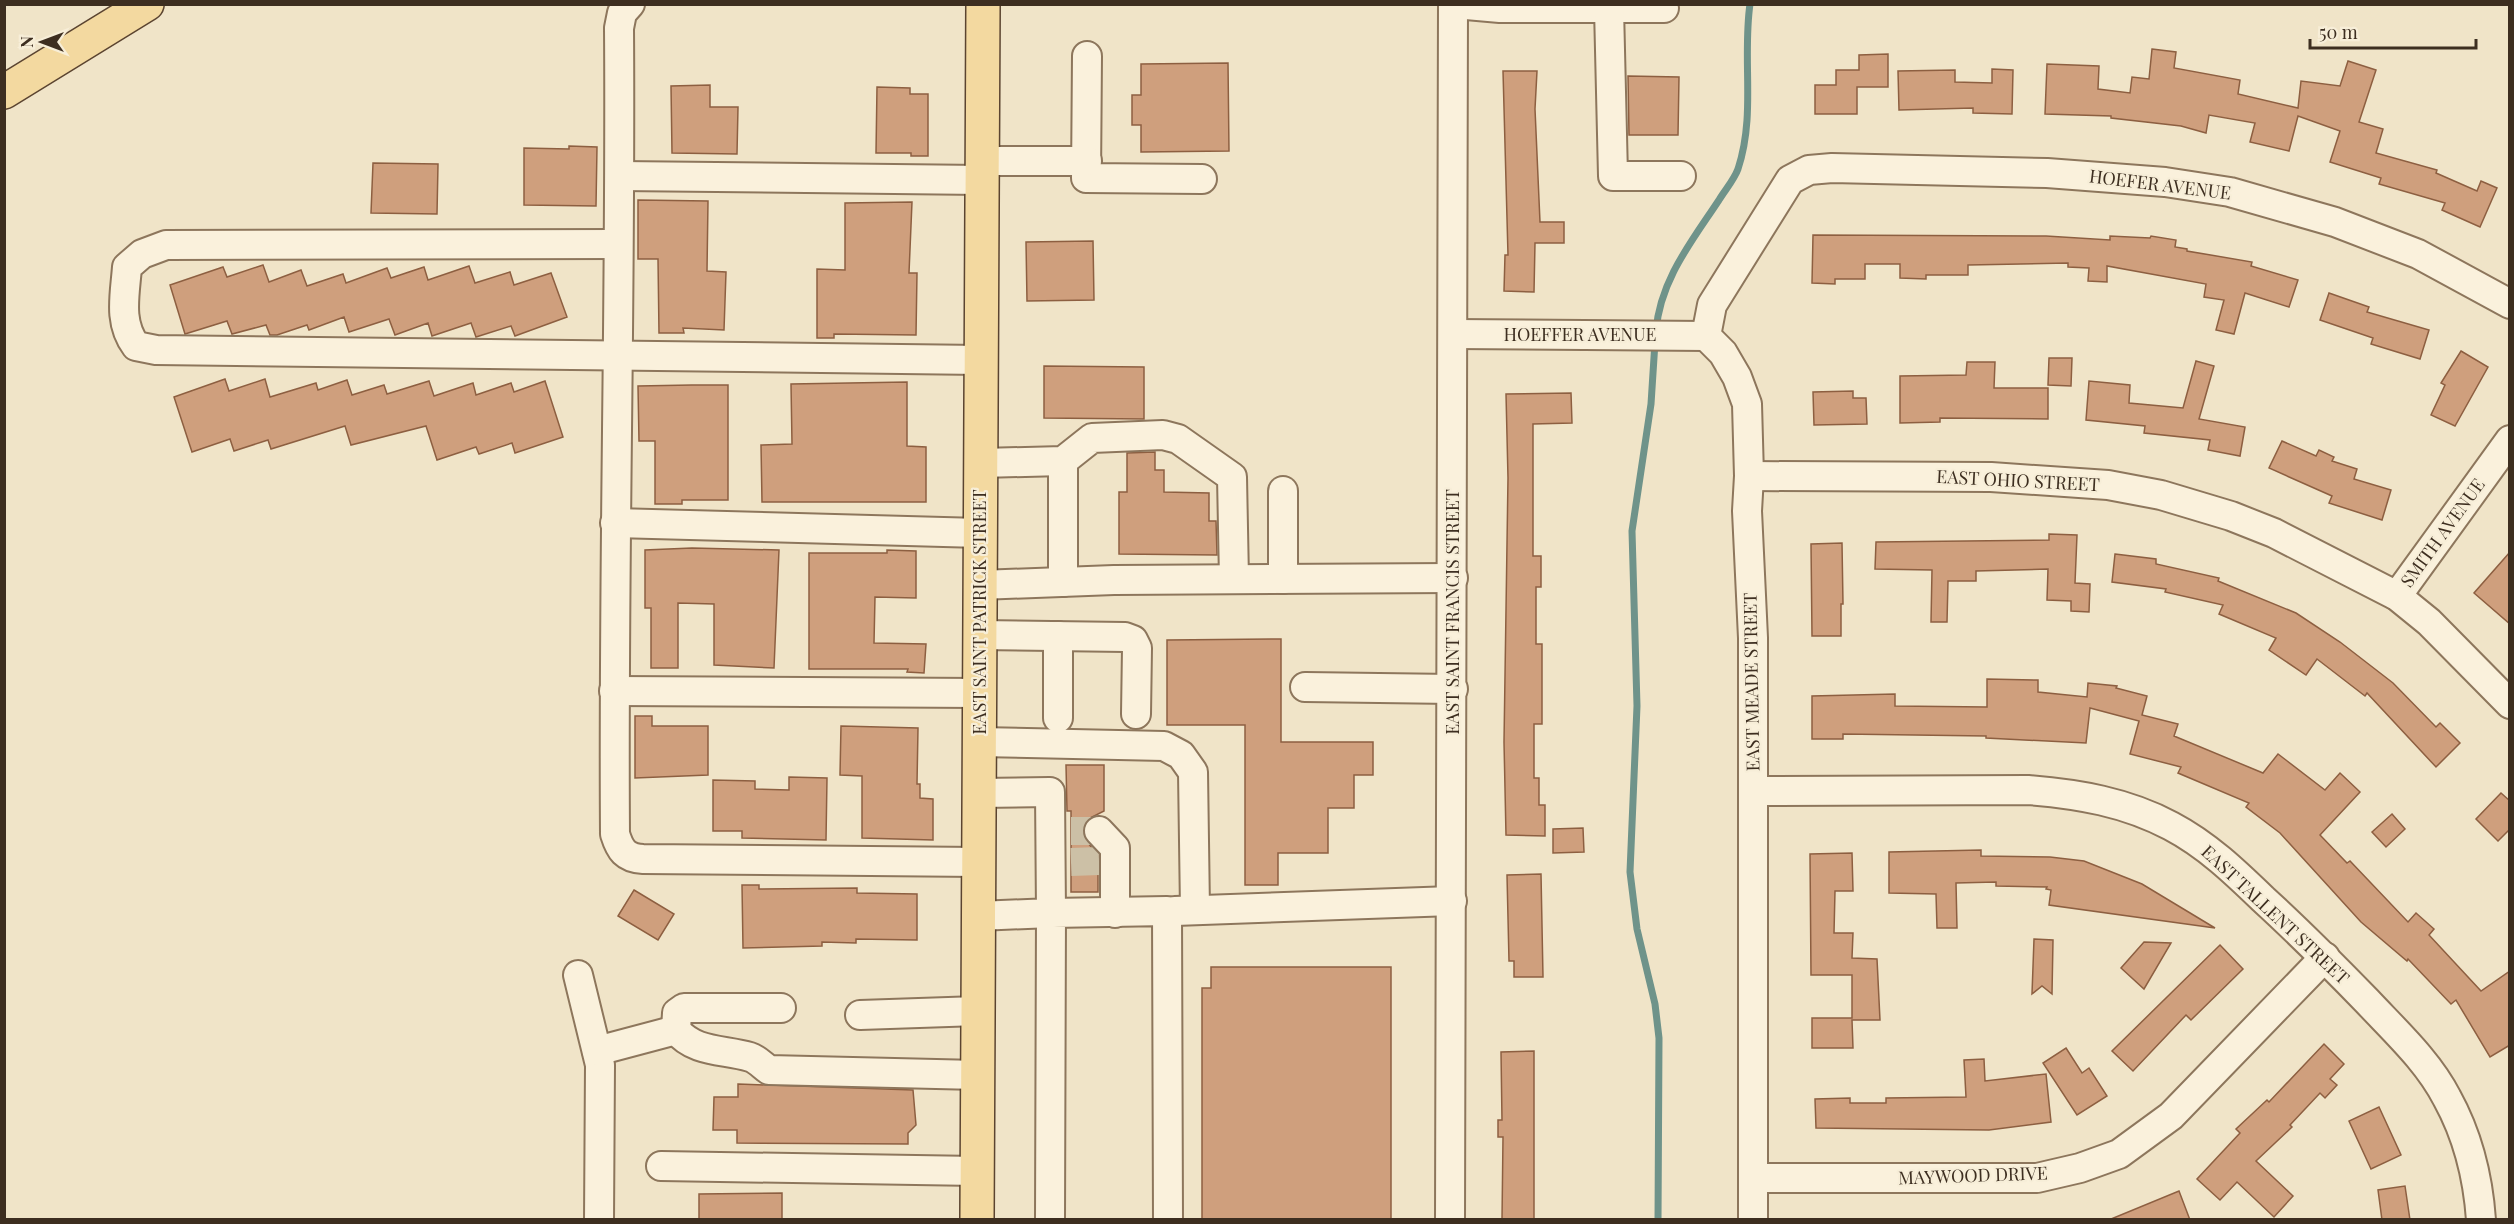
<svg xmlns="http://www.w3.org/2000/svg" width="2514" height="1224" font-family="'Playfair Display',serif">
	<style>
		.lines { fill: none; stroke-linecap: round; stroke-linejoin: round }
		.stream { stroke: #6f938a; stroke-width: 7 }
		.building { fill: #cf9f7d; stroke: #8d5f41; stroke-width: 1.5 }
		.minor-tunnel { stroke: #ccc0a6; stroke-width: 28; stroke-dasharray: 28 14; stroke-linecap: butt }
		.minor-casing { stroke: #8d765c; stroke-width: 32 }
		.major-casing { stroke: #5b4430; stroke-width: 36 }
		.minor { stroke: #faf1dc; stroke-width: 28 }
		.major { stroke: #f3d9a0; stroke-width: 33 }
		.labels { text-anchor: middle; stroke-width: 4.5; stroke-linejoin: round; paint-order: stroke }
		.street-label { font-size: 18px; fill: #3d2e20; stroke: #f7eed8 }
	</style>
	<rect width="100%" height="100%" fill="#f0e4c8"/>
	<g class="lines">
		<g class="stream">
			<path d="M1656,331C1660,280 1692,241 1719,200C1725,190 1734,180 1738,169C1756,115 1742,59 1750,4"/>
			<path d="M1655,342L1651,404L1632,531L1637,706L1630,872L1637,929L1655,1004L1659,1038L1658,1220"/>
		</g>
	</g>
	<g class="building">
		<path d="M2152,49L2176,52L2174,68L2240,80L2238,94L2298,108L2301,81L2340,86L2348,61L2376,70L2359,122L2383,129L2376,153L2437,170L2436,173L2477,191L2481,181L2497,188L2480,227L2442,210L2445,203L2379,184L2381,178L2330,162L2340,131L2298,116L2289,151L2250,142L2255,123L2209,115L2206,133L2181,126L2111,118V116L2045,114L2047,64L2099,66L2098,89L2130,93L2132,77L2149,79Z"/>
		<path d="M1888,54V87H1857V114H1815V85H1836V70H1859V55Z"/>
		<path d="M1228,63L1229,151L1141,152V125H1132V95H1141V64Z"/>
		<path d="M1992,69L2013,70L2012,114L1973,113V108L1899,110L1898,71L1955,70V82L1992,83Z"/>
		<path d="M1503,71H1537L1535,109L1540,222H1564V243H1535L1534,292L1504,291L1505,255H1508Z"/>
		<path d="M1628,76L1679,77L1678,135H1629Z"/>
		<path d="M710,85V107H738L737,154L672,153L671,86Z"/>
		<path d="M877,87L910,88V94H928V156H911V153H876Z"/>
		<path d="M569,146L597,147L596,206L524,205V148L569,149Z"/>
		<path d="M373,163L438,164L437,214L371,213Z"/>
		<path d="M638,200L708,201L707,271L726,272L724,330L683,328L684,333H659L658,259H638Z"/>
		<path d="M912,202L909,273H917L916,335L834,334V338H817V269L845,270V203Z"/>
		<path d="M1813,235L2046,236L2110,240V236L2150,238L2151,236L2176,240L2175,247L2187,249V251L2252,262L2251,266L2298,280L2289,307L2245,293L2234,334L2216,330L2224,300L2204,297L2206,284L2107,266V282L2088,281L2089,268L2068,267V263L1968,265V275H1926V279L1900,278V264H1865V279H1835V284L1812,283Z"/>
		<path d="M1093,241L1094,300L1027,301L1026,242Z"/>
		<path d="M263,265L269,282L301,270L307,286L343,274L346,283L387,268L391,278L424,267L428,280L469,266L475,283L510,272L514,285L551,273L567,317L515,336L511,326L476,337L471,323L432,336L428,323L395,335L389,319L349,332L344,317L309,330L307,325L277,335H270L266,325L232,334L227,321L185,334L170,285L223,267L227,277Z"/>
		<path d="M2329,293L2369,307L2367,312L2429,330L2420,359L2371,344L2373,338L2320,320Z"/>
		<path d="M2461,351L2488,367L2455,426L2431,415L2445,385L2441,383Z"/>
		<path d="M2049,358H2072L2071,386L2048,385Z"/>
		<path d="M2196,361L2214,366L2199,419L2245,427L2240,456L2208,450L2210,440L2144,433L2145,426L2086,420L2089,381L2130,385L2129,403L2183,408Z"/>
		<path d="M1967,362H1995L1994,388H2048V419L1940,418V422L1900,423V376L1966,375Z"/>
		<path d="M1044,366L1144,367V419L1044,418Z"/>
		<path d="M225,379L229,391L265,379L270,397L316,383L318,390L347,380L352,395L384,385L387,394L429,381L434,396L473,383L476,395L511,383L514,392L545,381L563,437L515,453L512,443L479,454L476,447L437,460L426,426L351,445L345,426L271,449L268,440L234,451L230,439L192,452L174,397Z"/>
		<path d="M907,382V446L926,447V502H762L761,445L792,444L791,384Z"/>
		<path d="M692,385H728V500H682V504H655V441H639L638,386Z"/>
		<path d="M1853,391V398H1866L1867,424L1814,425L1813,392Z"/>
		<path d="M1571,393L1572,423L1533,424V556H1541V587H1536V644H1542V724H1534V778H1539V805H1545V836L1506,835L1504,742L1508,478L1506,394Z"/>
		<path d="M2282,441L2316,456L2319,450L2334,457L2332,461L2357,469L2354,479L2391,490L2382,520L2329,503L2332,496L2269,468Z"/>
		<path d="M1155,452V470H1164V492L1209,493V521H1216L1217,555L1119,554V492H1127V453Z"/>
		<path d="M2049,534L2077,535L2075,583L2090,584L2089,612L2071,611V601L2047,600L2048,569L1976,571V581H1948L1947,622H1931L1932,570L1875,569L1876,542L2049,540Z"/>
		<path d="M1842,543L1843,604H1841V636H1812L1811,544Z"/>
		<path d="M692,548L779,550L774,668L714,665V604L678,603V668H651V608H645V550Z"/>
		<path d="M887,550L916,551V598L875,597L874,643L926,644L924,673L907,672L908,669H809V553H887Z"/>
		<path d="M2510,552V624L2474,593Z"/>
		<path d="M2115,554L2156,559V564L2219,578L2218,581L2296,613L2340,642L2393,683L2436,727L2440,723L2460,743L2436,767L2367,693L2365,696L2317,659L2306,675L2269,650L2276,638L2219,614L2223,605L2165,592L2166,589L2112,582Z"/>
		<path d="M1281,639V742H1373V775H1354V808H1328V853H1278V885H1245V725H1167V640Z"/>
		<path d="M1987,679L2038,680V692L2087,697L2088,683L2117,686L2116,688L2147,696L2142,715L2178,724L2174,736L2263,773L2278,754L2325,790L2340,773L2360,792L2320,835L2347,863L2350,861L2408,922L2416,913L2434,929L2429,935L2481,991L2510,971V1045L2490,1057L2456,1000L2451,1004L2408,959L2407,961L2361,922L2280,833L2246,807L2249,803L2178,773L2181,767L2130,754L2139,721L2090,708L2086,743L1986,738V736L1843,734V739H1812V696L1895,694V706L1987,707Z"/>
		<path d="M635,716H652V726H708V775L635,778Z"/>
		<path d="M841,726L918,728L917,784H920V798L933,799V840L862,838V776L840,775Z"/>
		<path d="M1066,765H1104V811L1088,819L1083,827L1087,842L1098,855V892H1071V811H1067Z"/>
		<path d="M789,777L827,778L826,840L742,838V831H713V780L755,781V789L789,790Z"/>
		<path d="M2501,793L2510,801V829L2498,841L2476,819Z"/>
		<path d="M2392,814L2405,829L2386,847L2372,832Z"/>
		<path d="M1583,828L1584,852L1553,853V829Z"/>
		<path d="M1981,850V856L2050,857L2084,861L2142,884L2215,928L2049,905L2051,890L2046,889L2047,887L1996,886V882L1956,883L1957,928H1937L1936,894L1889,893V852Z"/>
		<path d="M1852,853L1853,891H1835L1834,933H1853L1852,958L1877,959L1880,1020H1852L1853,1048H1812V1018H1852V975H1811L1810,854Z"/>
		<path d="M1541,874L1543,977H1514V961H1509L1507,875Z"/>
		<path d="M742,885H759V889L857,888V893L917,894V940L856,939V943L822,942V946L743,948Z"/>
		<path d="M634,890L674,914L658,940L618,916Z"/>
		<path d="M2034,939L2053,940L2052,994L2042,986L2032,994Z"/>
		<path d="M2144,942L2171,943L2144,989L2121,968Z"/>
		<path d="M2220,945L2243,969L2191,1020L2186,1015L2133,1071L2112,1051Z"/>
		<path d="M1211,967H1391V1220H1202V988H1211Z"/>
		<path d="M2324,1044L2344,1064L2330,1079L2337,1085L2325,1098L2320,1093L2290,1125L2292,1127L2256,1161L2293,1196L2274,1217L2237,1182L2220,1200L2197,1179L2240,1133L2236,1129L2267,1100L2269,1102Z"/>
		<path d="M2066,1048L2082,1073L2089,1068L2107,1096L2077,1115L2043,1063Z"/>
		<path d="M1534,1051V1220H1502L1503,1137H1498V1120H1502L1501,1052Z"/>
		<path d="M1984,1059L1985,1081L2046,1074L2051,1122L1989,1130L1816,1128L1815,1099L1850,1098V1103H1886V1098L1966,1097L1964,1060Z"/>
		<path d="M738,1084L913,1090L916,1125L908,1133V1144L737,1143V1130H713L714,1097H738Z"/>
		<path d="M2379,1107L2401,1155L2371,1169L2349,1121Z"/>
		<path d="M2405,1186L2410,1220H2382L2378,1190Z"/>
		<path d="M2179,1191L2190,1220H2111V1219Z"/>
		<path d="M782,1193V1220H699V1194Z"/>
	</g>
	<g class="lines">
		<g class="minor-tunnel">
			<path d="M1071,831H1099"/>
			<path d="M1071,862L1099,861"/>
		</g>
		<g class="minor-casing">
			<g id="minor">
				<path d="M630,4L622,13L619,28C621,297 613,565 615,834C620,850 625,858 643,859L979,862"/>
				<path d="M1455,4L1500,8H1664"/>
				<path d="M1609,8L1613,176H1681"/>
				<path d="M1087,56L1086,178L1202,179"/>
				<path d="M983,161H1087"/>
				<path d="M620,176L982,180"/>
				<path d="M617,244L166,245L142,254L127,267C125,295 118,322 136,346L156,350L981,360"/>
				<path d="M1454,334L1706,336"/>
				<path d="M1063,461V582"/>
				<path d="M981,463L1063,461L1092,438L1163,435L1178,439L1232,477L1234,579"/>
				<path d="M1749,476L1991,477L2108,485L2161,495L2231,516L2274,533L2397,596L2429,622L2510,704"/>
				<path d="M615,523L980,533"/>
				<path d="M1283,579V491"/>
				<path d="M980,585L1114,580L1453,578"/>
				<path d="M2397,596L2510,440"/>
				<path d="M980,635L1125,637L1133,640L1137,648L1136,714"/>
				<path d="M1305,687L1453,689"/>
				<path d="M614,691L980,693"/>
				<path d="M1058,718V636"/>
				<path d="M979,742L1164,746L1181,755L1193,772L1195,910"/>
				<path d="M1754,791L2028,790C2078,794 2126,802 2171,826C2207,845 2235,872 2263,899C2299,932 2333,966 2367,1001C2395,1031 2428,1061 2447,1098C2468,1136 2478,1177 2481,1220"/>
				<path d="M1099,831L1115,848V913"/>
				<path d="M1175,911L1452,901"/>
				<path d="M978,916L1051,913L1050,792L979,793"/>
				<path d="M578,975L600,1065L599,1220"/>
				<path d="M860,1015L978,1011"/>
				<path d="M676,1030L677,1013L684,1008H781"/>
				<path d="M597,1051L676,1030C695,1053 723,1049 750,1057C757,1059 763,1066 769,1070L978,1075"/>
				<path d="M661,1166L977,1171"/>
				<path d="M1753,1178H2037L2080,1168L2119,1154L2171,1116L2325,957"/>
				<path d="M1050,1220L1051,913L1167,911L1168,1220"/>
				<path d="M1450,1220L1453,4"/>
				<path d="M1753,1220V638L1747,511L1749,476L1747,404L1737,377L1723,353L1706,336L1712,305L1790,180L1809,170L1832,168L2047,173L2165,182L2230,192L2335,222L2418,254L2510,304"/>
			</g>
		</g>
		<g class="major-casing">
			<g id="major">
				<path d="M4,92L147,4"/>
				<path d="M977,1220L983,4"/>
			</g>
		</g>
		<use href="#minor" class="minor"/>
		<use href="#major" class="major"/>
	</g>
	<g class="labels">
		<g class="street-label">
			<text transform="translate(2160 185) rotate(7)" y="6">HOEFER AVENUE</text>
			<text x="1580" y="341">HOEFFER AVENUE</text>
			<text transform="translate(2018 481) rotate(3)" y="6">EAST OHIO STREET</text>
			<text transform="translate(2443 533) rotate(-54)" y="6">SMITH AVENUE</text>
			<text transform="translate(980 612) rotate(-90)" y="6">EAST SAINT PATRICK STREET</text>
			<text transform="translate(1453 612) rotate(-90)" y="6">EAST SAINT FRANCIS STREET</text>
			<text transform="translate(1752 682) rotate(-91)" y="6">EAST MEADE STREET</text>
			<text transform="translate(2275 915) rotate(43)" y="6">EAST TALLENT STREET</text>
			<text transform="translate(1973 1176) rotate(-2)" y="6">MAYWOOD DRIVE</text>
		</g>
	</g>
	<rect width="2514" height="1224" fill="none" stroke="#3d2e20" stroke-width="12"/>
	<g transform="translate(42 42) rotate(270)" stroke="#f7eed8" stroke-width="4.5" paint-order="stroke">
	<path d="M0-4.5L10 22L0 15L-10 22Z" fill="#3d2e20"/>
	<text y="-9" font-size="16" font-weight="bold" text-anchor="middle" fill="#3d2e20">N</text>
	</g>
	<path d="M2310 39v9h166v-9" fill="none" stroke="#3d2e20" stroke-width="3"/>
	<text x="2319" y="39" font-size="18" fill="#3d2e20" stroke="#f7eed8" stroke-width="4.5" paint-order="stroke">50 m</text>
</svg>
